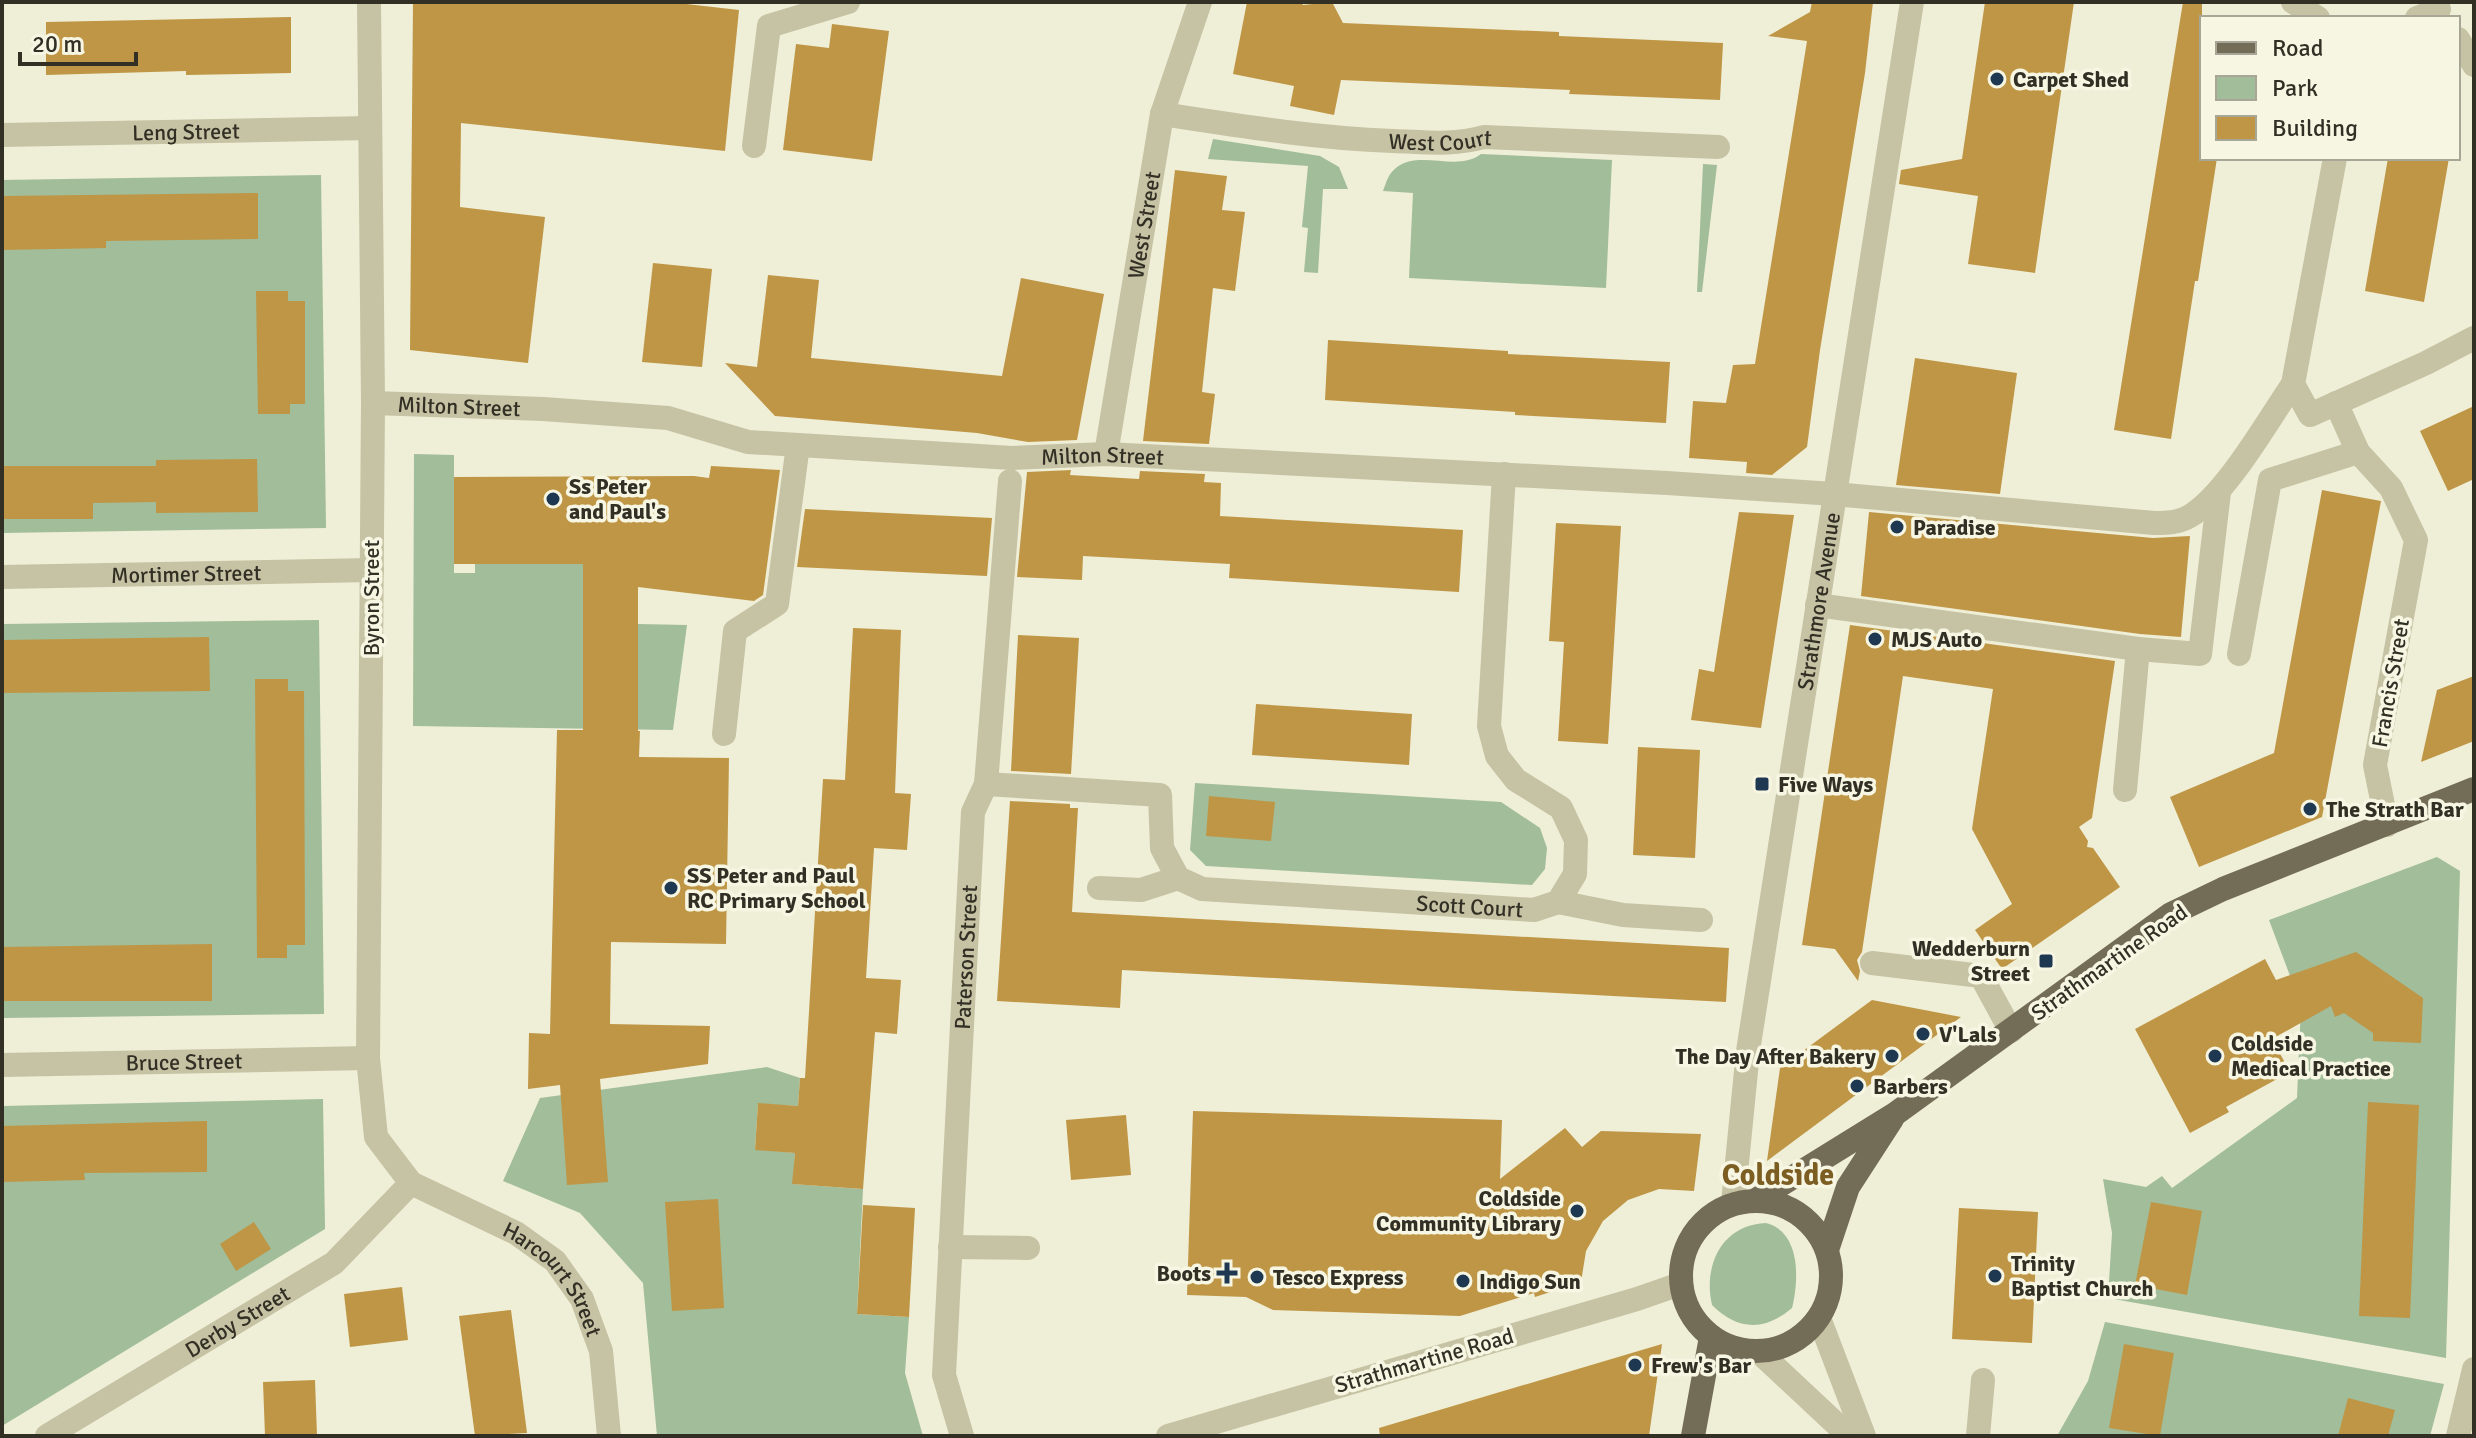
<svg xmlns="http://www.w3.org/2000/svg" width="2476" height="1438" font-family="Signika,sans-serif">
	<style>
		.green { fill: #a1bd99 }
		.building { fill: #bf9645 }
		.lines { fill: none; stroke-linecap: round; stroke-linejoin: round }
		.minor { stroke: #c6c2a4; stroke-width: 24 }
		.major { stroke: #736c57; stroke-width: 24 }
		.poi-dot { fill: #1e3851; stroke: #f7f6e3; stroke-width: 3 }
		.labels { text-anchor: middle; stroke-width: 7; stroke-linejoin: round; paint-order: stroke }
		.poi-label { font-size: 22px; font-weight: bold; fill: #322f25; stroke: #f7f6e3; text-anchor: start }
		.street-label { font-size: 22px; fill: #322f25; stroke: #f7f6e3 }
		.district-label { font-size: 30px; font-weight: bold; fill: #7c5e23; stroke: #f7f6e3 }
	</style>
	<rect width="100%" height="100%" fill="#efeed7"/>
	<g class="green">
		<path d="M1213,139L1320,156L1339,167L1348,189H1323L1318,273L1304,272L1308,228L1302,227L1308,166L1208,159Z"/>
		<path d="M1481,154L1612,160L1606,288L1409,278L1413,193L1383,191C1385,186 1387,178 1391,173C1413,145 1456,174 1481,154Z"/>
		<path d="M1703,164L1717,165L1702,292H1697Z"/>
		<path d="M321,175L326,528L2,533V180Z"/>
		<path d="M414,454L454,455V573H475V564H583L638,624L687,625L673,730L413,726Z"/>
		<path d="M319,620L324,1014L2,1018V624Z"/>
		<path d="M1195,783L1501,802L1540,828L1547,848L1545,869L1532,885L1206,866L1190,850Z"/>
		<path d="M2437,857L2460,871L2446,1358L2108,1298L2112,1233L2103,1179L2146,1187L2162,1176L2172,1188L2297,1098L2301,1005L2269,920Z"/>
		<path d="M767,1067L800,1078L798,1106L758,1104L755,1149L795,1153L793,1184L863,1189L857,1314L909,1317L905,1373L923,1436H657L643,1283L580,1213L503,1181L540,1098Z"/>
		<path d="M323,1099L325,1229L2,1426V1106Z"/>
		<path d="M1766,1223C1801,1232 1799,1280 1792,1308C1765,1331 1738,1331 1712,1305C1703,1266 1721,1225 1766,1223Z"/>
		<path d="M2105,1322L2444,1384L2430,1436H2057L2088,1381Z"/>
	</g>
	<g class="building">
		<path d="M413,2H669L739,10L725,151L461,123L460,207L545,217L528,363L410,350Z"/>
		<path d="M1247,2H1301L1303,5L1332,2L1343,23L1559,32V36L1723,43L1720,100L1569,94L1570,90L1341,80L1334,115L1290,106L1294,86L1233,74Z"/>
		<path d="M1812,2H1873L1865,73L1820,350L1807,447L1772,475L1746,473L1747,462L1689,458L1693,401L1726,403L1733,365L1755,364L1807,41L1768,36L1810,12Z"/>
		<path d="M1985,2H2074L2035,273L1968,264L1978,196L1899,184L1901,170L1962,159Z"/>
		<path d="M2183,2H2202V158H2217L2198,281H2195L2171,439L2114,430Z"/>
		<path d="M291,17V73L186,75V71L46,75V22Z"/>
		<path d="M832,24L889,31L872,161L783,150L796,44L829,48Z"/>
		<path d="M2388,158H2449L2424,302L2365,291Z"/>
		<path d="M1175,170L1227,176L1222,210L1245,212L1235,291L1213,288L1202,392L1215,394L1209,444L1143,441Z"/>
		<path d="M258,193V239L106,241V248L2,250V196Z"/>
		<path d="M653,263L712,269L702,367L642,362Z"/>
		<path d="M768,275L819,280L811,358L1002,376L1021,278L1104,294L1077,440L1028,442L977,433L775,416L725,363L757,367Z"/>
		<path d="M256,291H288V301H305V404H290V414H258Z"/>
		<path d="M1328,340L1508,351V354L1670,362L1666,423L1515,415V412L1325,400Z"/>
		<path d="M1915,358L2017,373L2000,494L1896,485Z"/>
		<path d="M2474,406V479L2448,491L2420,431Z"/>
		<path d="M257,459L258,512L156,513V502L93,503V519H2V466H156V460Z"/>
		<path d="M711,466L780,470L763,595L754,601L638,587V731H640L639,757L729,758L726,944L611,942L610,1024L710,1026L708,1064L600,1079L608,1182L567,1185L560,1085L528,1089L529,1033L550,1034L557,730H583V564H454V477L694,476L709,478Z"/>
		<path d="M1071,470L1070,475L1139,479L1140,471L1205,474L1204,482L1221,483L1220,516L1463,530L1459,592L1229,578L1230,564L1083,556L1082,580L1017,577L1027,472Z"/>
		<path d="M2322,490L2381,501L2322,817L2199,867L2170,797L2274,753Z"/>
		<path d="M805,509L992,518L987,576L797,567Z"/>
		<path d="M1739,512L1794,515L1761,728L1691,720L1699,669L1714,672Z"/>
		<path d="M1869,512L2153,538L2190,536L2181,637L2140,634L1861,596Z"/>
		<path d="M1556,523L1621,526L1608,744L1558,741L1564,642L1549,641Z"/>
		<path d="M1850,625L2115,661L2092,818L2079,827L2088,841L2087,847L2093,848L2120,887L2002,969L1975,930L2012,904L1972,829L1993,689L1903,676L1862,952L1857,960L1860,971L1858,981L1835,949L1802,945Z"/>
		<path d="M853,628L901,630L895,793L911,794L907,850L874,848L866,978L901,980L897,1034L875,1032L863,1189L792,1184L795,1153L755,1150L758,1103L798,1106L800,1078H805L823,779L845,780Z"/>
		<path d="M1018,635L1079,638L1071,774L1011,771Z"/>
		<path d="M209,637L210,691L2,693V640Z"/>
		<path d="M2474,676V741L2421,762L2437,690Z"/>
		<path d="M255,679H288V691H304L305,945H287V958H257Z"/>
		<path d="M1256,704L1412,714L1409,765L1252,755Z"/>
		<path d="M1638,747L1700,750L1695,858L1633,855Z"/>
		<path d="M1209,796L1275,802L1271,841L1206,836Z"/>
		<path d="M1010,801L1070,804V808H1078L1072,912L1729,948L1726,1002L1122,970L1120,1008L997,1001Z"/>
		<path d="M212,944V1001H2V947Z"/>
		<path d="M2356,952L2423,998L2421,1043L2373,1041V1033L2344,1013L2335,1017L2331,1006L2272,1039L2290,1072L2226,1107L2229,1112L2190,1133L2135,1029L2265,959L2276,980Z"/>
		<path d="M1872,1000L1961,1017L1767,1161L1780,1068Z"/>
		<path d="M2368,1102L2419,1105L2410,1318L2359,1316Z"/>
		<path d="M1193,1111L1502,1120L1500,1179L1565,1128L1582,1147L1601,1131L1701,1134L1694,1191L1659,1189L1628,1200L1603,1221L1586,1251L1581,1282L1535,1297L1534,1293L1460,1316L1273,1310L1246,1297L1187,1295Z"/>
		<path d="M1126,1115L1131,1175L1071,1180L1066,1120Z"/>
		<path d="M207,1121V1172L84,1173L85,1180L2,1182V1126Z"/>
		<path d="M718,1199L724,1308L672,1311L665,1202Z"/>
		<path d="M2151,1202L2202,1211L2187,1295L2135,1285Z"/>
		<path d="M863,1205L915,1208L909,1317L857,1314Z"/>
		<path d="M1959,1208L2038,1212L2032,1343L1952,1339Z"/>
		<path d="M254,1222L271,1249L236,1271L220,1244Z"/>
		<path d="M402,1287L408,1340L350,1347L344,1294Z"/>
		<path d="M511,1310L527,1433L475,1436L459,1316Z"/>
		<path d="M1662,1344L1649,1436H1380L1379,1428Z"/>
		<path d="M2124,1344L2174,1353L2160,1436L2109,1428Z"/>
		<path d="M315,1380L317,1436H265L263,1382Z"/>
		<path d="M2348,1398L2395,1410L2388,1436H2338Z"/>
	</g>
	<g class="lines">
		<g class="minor">
			<path id="s1" d="M369,2L373,403L368,1058L376,1137L411,1183L516,1233L555,1261L582,1299L601,1351L609,1436"/>
			<path d="M2293,2L2318,18"/>
			<path d="M2417,18L2439,9"/>
			<path d="M2458,39L2474,65"/>
			<path id="s2" d="M1162,114C1240,126 1314,138 1393,141C1426,142 1451,146 1484,137L1718,147"/>
			<path id="s3" d="M2,135L370,128"/>
			<path d="M754,146L769,26L848,2"/>
			<path d="M2293,384L2335,158"/>
			<path id="s4" d="M373,403L543,409L668,418L748,442L1012,458L1106,454L1667,483L1834,494L2154,523C2166,523 2179,523 2190,516C2226,495 2268,420 2293,384L2310,415L2426,363L2474,338"/>
			<path d="M2336,403L2358,452L2391,488L2416,540L2375,765L2387,825"/>
			<path id="s5" d="M1106,454L1162,114L1200,2"/>
			<path id="s6" d="M2,577L372,570"/>
			<path d="M1817,605L2138,649L2200,654L2219,492"/>
			<path d="M2239,654L2270,480L2358,452"/>
			<path d="M724,734L735,631L777,604L798,445"/>
			<path id="s7" d="M986,784L1160,795L1162,848L1178,878L1202,889L1534,910L1558,902L1575,874L1576,840L1561,808L1516,780L1497,756L1489,726L1504,474"/>
			<path d="M2125,790L2138,649"/>
			<path d="M1099,888L1141,890L1178,878"/>
			<path d="M1558,902L1623,915L1701,920"/>
			<path d="M1872,963L1981,976L2011,1031"/>
			<path id="s8" d="M2,1065L368,1058"/>
			<path id="s9" d="M1733,1203L1748,1051L1912,2"/>
			<path d="M950,1247L1028,1248"/>
			<path d="M1819,1318L1864,1436"/>
			<path d="M1758,1351L1849,1436"/>
			<path id="s10" d="M47,1436L334,1263L411,1183"/>
			<path id="s11" d="M962,1436L944,1375L973,812L986,784L1010,481"/>
			<path d="M1168,1436L1637,1299L1680,1284"/>
			<path d="M1978,1436L1983,1380"/>
			<path d="M2458,1436L2474,1369"/>
		</g>
		<g class="major">
			<path d="M1756,1200L1895,1114L2171,914L2223,889L2474,789"/>
			<circle cx="1756" cy="1276" r="75"/>
			<path d="M1827,1250L1848,1187L1892,1119"/>
			<path d="M1693,1436L1711,1337"/>
		</g>
	</g>
	<g class="poi-dot">
		<circle cx="1997" cy="79" r="8"/>
		<circle cx="553" cy="499" r="8"/>
		<circle cx="1897" cy="527" r="8"/>
		<circle cx="1875" cy="639" r="8"/>
		<rect x="1754" y="776" width="16" height="16" rx="4"/>
		<circle cx="2310" cy="809" r="8"/>
		<circle cx="671" cy="888" r="8"/>
		<rect x="2038" y="953" width="16" height="16" rx="4"/>
		<circle cx="1923" cy="1034" r="8"/>
		<circle cx="1892" cy="1056" r="8"/>
		<circle cx="2215" cy="1056" r="8"/>
		<circle cx="1857" cy="1086" r="8"/>
		<circle cx="1577" cy="1211" r="8"/>
		<path d="M1223 1261h8v8h8v8h-8v8h-8v-8h-8v-8h8z"/>
		<circle cx="1995" cy="1276" r="8"/>
		<circle cx="1257" cy="1277" r="8"/>
		<circle cx="1463" cy="1281" r="8"/>
		<circle cx="1635" cy="1365" r="8"/>
	</g>
	<g class="labels">
		<g class="poi-label">
			<text x="2013" y="87">Carpet Shed</text>
			<text x="569" y="494">Ss Peter<tspan x="569" dy="25">and Paul's</tspan></text>
			<text x="1913" y="535">Paradise</text>
			<text x="1891" y="647">MJS Auto</text>
			<text x="1778" y="792">Five Ways</text>
			<text x="2326" y="817">The Strath Bar</text>
			<text x="687" y="883">SS Peter and Paul<tspan x="687" dy="25">RC Primary School</tspan></text>
			<text x="2030" y="956" text-anchor="end">Wedderburn<tspan x="2030" dy="25">Street</tspan></text>
			<text x="1939" y="1042">V'Lals</text>
			<text x="2231" y="1051">Coldside<tspan x="2231" dy="25">Medical Practice</tspan></text>
			<text x="1876" y="1064" text-anchor="end">The Day After Bakery</text>
			<text x="1873" y="1094">Barbers</text>
			<text x="1561" y="1206" text-anchor="end">Coldside<tspan x="1561" dy="25">Community Library</tspan></text>
			<text x="2011" y="1271">Trinity<tspan x="2011" dy="25">Baptist Church</tspan></text>
			<text x="1211" y="1281" text-anchor="end">Boots</text>
			<text x="1273" y="1285">Tesco Express</text>
			<text x="1479" y="1289">Indigo Sun</text>
			<text x="1651" y="1373">Frew's Bar</text>
		</g>
		<g class="street-label">
			<text dy="8" stroke="none"><textPath href="#s3" startOffset="184">Leng Street</textPath></text>
			<text dy="8" stroke="none"><textPath href="#s2" startOffset="280">West Court</textPath></text>
			<text dy="8" stroke="none"><textPath href="#s5" startOffset="232">West Street</textPath></text>
			<text dy="8" stroke="none"><textPath href="#s4" startOffset="86">Milton Street</textPath></text>
			<text dy="8" stroke="none"><textPath href="#s4" startOffset="734">Milton Street</textPath></text>
			<text dy="8" stroke="none"><textPath href="#s6" startOffset="184">Mortimer Street</textPath></text>
			<text transform="translate(371 598) rotate(-90)" y="8">Byron Street</text>
			<text dy="8" stroke="none"><textPath href="#s9" startOffset="608">Strathmore Avenue</textPath></text>
			<text transform="translate(2390 683) rotate(-80)" y="8">Francis Street</text>
			<text dy="8" stroke="none"><textPath href="#s7" startOffset="556">Scott Court</textPath></text>
			<text dy="8" stroke="none"><textPath href="#s11" startOffset="482">Paterson Street</textPath></text>
			<text transform="translate(2109 962) rotate(-35)" y="8">Strathmartine Road</text>
			<text dy="8" stroke="none"><textPath href="#s8" startOffset="182">Bruce Street</textPath></text>
			<text dy="8" stroke="none"><textPath href="#s1" startOffset="1370">Harcourt Street</textPath></text>
			<text dy="8" stroke="none"><textPath href="#s10" startOffset="222">Derby Street</textPath></text>
			<text transform="translate(1424 1360) rotate(-16)" y="8">Strathmartine Road</text>
		</g>
		<g class="district-label">
			<text x="1778" y="1185">Coldside</text>
		</g>
	</g>
	<rect width="2476" height="1438" fill="none" stroke="#322f25" stroke-width="8"/>
	<rect x="2200" y="16" width="260" height="144" fill="#f7f6e3" stroke="#a8a697" stroke-width="2"/>
	<rect x="2216" y="42" width="40" height="12" fill="#736c57" stroke="#a8a697" stroke-width="2"/>
	<text x="2272" y="56" font-size="24" fill="#322f25">Road</text>
	<rect x="2216" y="76" width="40" height="24" fill="#a1bd99" stroke="#a8a697" stroke-width="2"/>
	<text x="2272" y="96" font-size="24" fill="#322f25">Park</text>
	<rect x="2216" y="116" width="40" height="24" fill="#bf9645" stroke="#a8a697" stroke-width="2"/>
	<text x="2272" y="136" font-size="24" fill="#322f25">Building</text>
	<path d="M20 52v12h116v-12" fill="none" stroke="#322f25" stroke-width="4"/>
	<text x="32" y="52" font-size="24" fill="#322f25" stroke="#f7f6e3" stroke-width="6" paint-order="stroke">20 m</text>
</svg>
